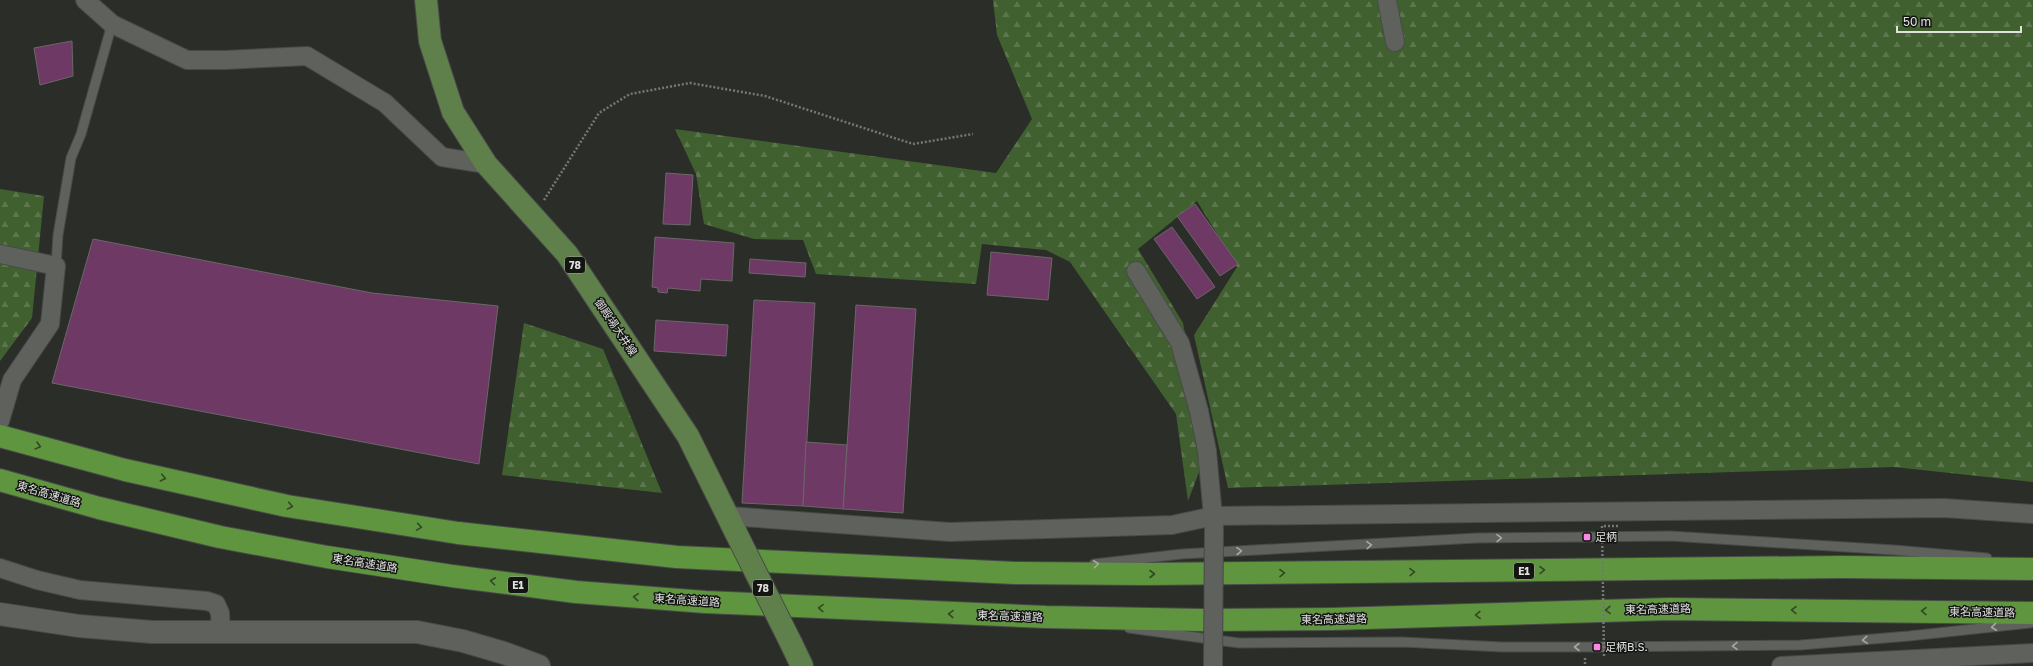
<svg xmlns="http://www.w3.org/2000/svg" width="2033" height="666" font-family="'Golos Text','Noto Sans JP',sans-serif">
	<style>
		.forest { fill: url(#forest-firs) }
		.building { fill: #6e3964; stroke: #6b676a }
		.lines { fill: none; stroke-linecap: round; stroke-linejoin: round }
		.lane-casing { stroke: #484a48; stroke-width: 11 }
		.street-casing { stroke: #484a48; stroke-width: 20 }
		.secondary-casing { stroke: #484a48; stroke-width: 24 }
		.primary-casing { stroke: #484a48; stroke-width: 24 }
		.highway-casing { stroke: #484a48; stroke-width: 24 }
		.path { stroke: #767875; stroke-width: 2.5; stroke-dasharray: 2 2; stroke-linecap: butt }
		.lane { stroke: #5f615d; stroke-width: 9 }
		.street { stroke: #5f615d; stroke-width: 18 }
		.secondary { stroke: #5f615d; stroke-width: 22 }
		.primary { stroke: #5f804a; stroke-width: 22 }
		.highway { stroke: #5f953e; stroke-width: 22 }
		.street-bridge-casing { stroke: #484a48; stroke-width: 20; stroke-linecap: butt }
		.primary-bridge-casing { stroke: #484a48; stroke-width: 24; stroke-linecap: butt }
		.path-bridge { stroke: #767875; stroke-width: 2.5; stroke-dasharray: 2 2; stroke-linecap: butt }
		.street-bridge { stroke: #5f615d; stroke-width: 18 }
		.primary-bridge { stroke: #5f804a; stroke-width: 22 }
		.oneway { stroke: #324824 }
		.oneway2 { stroke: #a6a8a5 }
		.poi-dot { fill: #fb87e5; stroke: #141513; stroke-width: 1.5 }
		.labels { text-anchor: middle; stroke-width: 3; stroke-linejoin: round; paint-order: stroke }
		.shield { fill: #141513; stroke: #a3a4a2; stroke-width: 1 }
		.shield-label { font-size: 10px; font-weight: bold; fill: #e0e2e0 }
		.street-label { font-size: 11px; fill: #e0e2e0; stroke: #141513 }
		.poi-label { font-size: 11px; fill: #e0e2e0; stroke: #141513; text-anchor: start }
	</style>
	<defs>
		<pattern id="forest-firs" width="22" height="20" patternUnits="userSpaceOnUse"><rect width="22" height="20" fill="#41602f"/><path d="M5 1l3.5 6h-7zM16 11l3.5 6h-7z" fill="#5c764d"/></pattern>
	</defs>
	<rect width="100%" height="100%" fill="#2b2d29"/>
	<g class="forest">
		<path d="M993,0H2033V482L1894,467L1228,488L1194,335L1237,267L1197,201L1138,249L1183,323L1207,451L1188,501L1176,414L1070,262L1046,250L982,244L976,284L816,274L803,240L754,239L704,224L696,174L675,129L996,173L1032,119L997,35Z"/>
		<path d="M0,189L44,196L32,318L0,361Z"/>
		<path d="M524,323L603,349L662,493L502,475Z"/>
	</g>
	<g class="building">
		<path d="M72,41L73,76L40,85L34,48Z"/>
		<path d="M666,173L693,175L690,225L663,224Z"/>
		<path d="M1195,204L1238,264L1220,276L1177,216Z"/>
		<path d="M1172,227L1215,287L1197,299L1154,239Z"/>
		<path d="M655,237L734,243L732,281L701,279L700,291L668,288L667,293L658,292V288L652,287Z"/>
		<path d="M93,239L372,293L498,306L479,464L52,383Z"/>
		<path d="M991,252L1052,258L1048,300L987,295Z"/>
		<path d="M750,259L806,263L805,277L749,273Z"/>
		<path d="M754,300L815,303L803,506L742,503Z"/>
		<path d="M856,305L916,309L903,513L843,509Z"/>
		<path d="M656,320L728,325L726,356L654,351Z"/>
		<path d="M806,442L847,445L843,509L803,506Z"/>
	</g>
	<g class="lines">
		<g class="lane-casing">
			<g id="lane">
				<path d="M56,266L58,235L71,158L81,134L112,24"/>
				<path d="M1094,564L1182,554L1477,538L1587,537L1670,536L1894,550L1987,558"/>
				<path d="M1129,628L1239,643L1402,642L1502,647H1597L1801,645L1909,636L2030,623"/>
			</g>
		</g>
		<g class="street-casing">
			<g id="street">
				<path d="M85,0L112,24L187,60H225L307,56L385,103L442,157L486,164"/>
				<path d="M1387,0L1395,42"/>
				<path d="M0,254L56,266L50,324L12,380L0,421"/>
				<path d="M1136,271L1180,343L1199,411L1207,451L1214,528"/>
				<path d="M728,516L950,532L1172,525L1214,516L1944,508L2033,514"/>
				<path d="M0,568L37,580L80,590L207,601L216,604L220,613L221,632"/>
				<path d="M1781,666L2033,653"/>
			</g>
		</g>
		<g class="secondary-casing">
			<path id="secondary" d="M0,614L79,626L152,632H417L463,641L504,653L539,666"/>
		</g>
		<g class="primary-casing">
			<g id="primary">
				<path d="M426,0L430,41L453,112L486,164L567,254L688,436L736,533"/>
				<path d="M791,643L802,666"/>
			</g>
		</g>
		<g class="highway-casing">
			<g id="highway">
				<path d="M0,436L125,470L287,506L458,533L677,557L1015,573L1148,574L1841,567L2033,569"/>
				<path d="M0,480L99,508L220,537L327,557L452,576L576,592L705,602L1046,617L1202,620L1332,619L1669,609L2033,613"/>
			</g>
		</g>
		<g class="path">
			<path d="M544,200L599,113L630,94L690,83L765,96L913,144L973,134"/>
			<path d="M1585,658V666"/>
		</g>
		<use href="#lane" class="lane"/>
		<use href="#street" class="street"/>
		<use href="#secondary" class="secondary"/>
		<use href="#primary" class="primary"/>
		<use href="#highway" class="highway"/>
		<g class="street-bridge-casing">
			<path id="street-bridge" d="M1213,666L1214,528"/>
		</g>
		<g class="primary-bridge-casing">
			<path id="primary-bridge" d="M736,533L791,643"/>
		</g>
		<path class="path-bridge" d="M1604,656L1602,526H1620"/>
		<use href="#street-bridge" class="street-bridge"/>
		<use href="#primary-bridge" class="primary-bridge"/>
	</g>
	<defs><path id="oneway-chevron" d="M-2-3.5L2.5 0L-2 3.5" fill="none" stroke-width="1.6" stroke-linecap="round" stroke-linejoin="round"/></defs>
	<g class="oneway">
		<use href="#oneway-chevron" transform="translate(38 446) rotate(15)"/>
		<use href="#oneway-chevron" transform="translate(163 478) rotate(12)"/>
		<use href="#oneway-chevron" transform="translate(290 506) rotate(10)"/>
		<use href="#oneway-chevron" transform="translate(419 527) rotate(9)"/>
		<use href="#oneway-chevron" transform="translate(1542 570) rotate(-1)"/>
		<use href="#oneway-chevron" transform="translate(1412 572) rotate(-1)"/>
		<use href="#oneway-chevron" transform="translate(1282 573) rotate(-1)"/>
		<use href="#oneway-chevron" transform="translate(1152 574)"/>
		<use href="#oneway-chevron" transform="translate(493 581) rotate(-173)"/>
		<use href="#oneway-chevron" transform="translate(636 597) rotate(-175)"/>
		<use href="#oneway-chevron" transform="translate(821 608) rotate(-177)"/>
		<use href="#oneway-chevron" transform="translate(1608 610) rotate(178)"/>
		<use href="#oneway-chevron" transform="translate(1794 610) rotate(-179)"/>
		<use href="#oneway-chevron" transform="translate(1924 611) rotate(-179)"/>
		<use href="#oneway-chevron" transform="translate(951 614) rotate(-178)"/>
		<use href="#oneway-chevron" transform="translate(1478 615) rotate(178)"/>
	</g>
	<g class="oneway2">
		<use href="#oneway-chevron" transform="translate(1499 538) rotate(-1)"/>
		<use href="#oneway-chevron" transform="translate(1369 545) rotate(-3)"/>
		<use href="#oneway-chevron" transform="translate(1239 551) rotate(-3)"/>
		<use href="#oneway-chevron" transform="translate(1096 564) rotate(-7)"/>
		<use href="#oneway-chevron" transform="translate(1994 627) rotate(174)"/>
		<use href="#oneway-chevron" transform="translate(1865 640) rotate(175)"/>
		<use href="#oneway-chevron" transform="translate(1735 646) rotate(179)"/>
		<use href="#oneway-chevron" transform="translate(1577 647) rotate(-180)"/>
	</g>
	<g class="poi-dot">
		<rect x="1583" y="533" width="8" height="8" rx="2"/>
		<rect x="1593" y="643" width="8" height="8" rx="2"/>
	</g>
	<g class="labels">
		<g class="shield">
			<rect x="565" y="257" width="20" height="16" rx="3"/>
			<rect x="1514" y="563" width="20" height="16" rx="3"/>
			<rect x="508" y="577" width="20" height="16" rx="3"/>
			<rect x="753" y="580" width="20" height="16" rx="3"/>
		</g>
		<g class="shield-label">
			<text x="575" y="269">78</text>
			<text x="1524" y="575">E1</text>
			<text x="518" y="589">E1</text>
			<text x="763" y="592">78</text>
		</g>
		<g class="street-label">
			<text transform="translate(616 327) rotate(56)" y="4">御殿場大井線</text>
			<text transform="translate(49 494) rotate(16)" y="4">東名高速道路</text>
			<text transform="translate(365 563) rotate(9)" y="4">東名高速道路</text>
			<text transform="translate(687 600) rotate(4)" y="4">東名高速道路</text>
			<text transform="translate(1658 609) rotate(-1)" y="4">東名高速道路</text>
			<text transform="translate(1982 612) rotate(1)" y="4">東名高速道路</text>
			<text transform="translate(1010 616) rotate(2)" y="4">東名高速道路</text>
			<text transform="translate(1334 619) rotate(-1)" y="4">東名高速道路</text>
		</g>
		<g class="poi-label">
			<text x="1595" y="541">足柄</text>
			<text x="1605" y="651">足柄B.S.</text>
		</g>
	</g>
	<path d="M1897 26v6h124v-6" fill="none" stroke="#e0e2e0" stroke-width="2"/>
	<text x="1903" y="26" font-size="12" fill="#e0e2e0" stroke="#141513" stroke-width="3" paint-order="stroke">50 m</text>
</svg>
